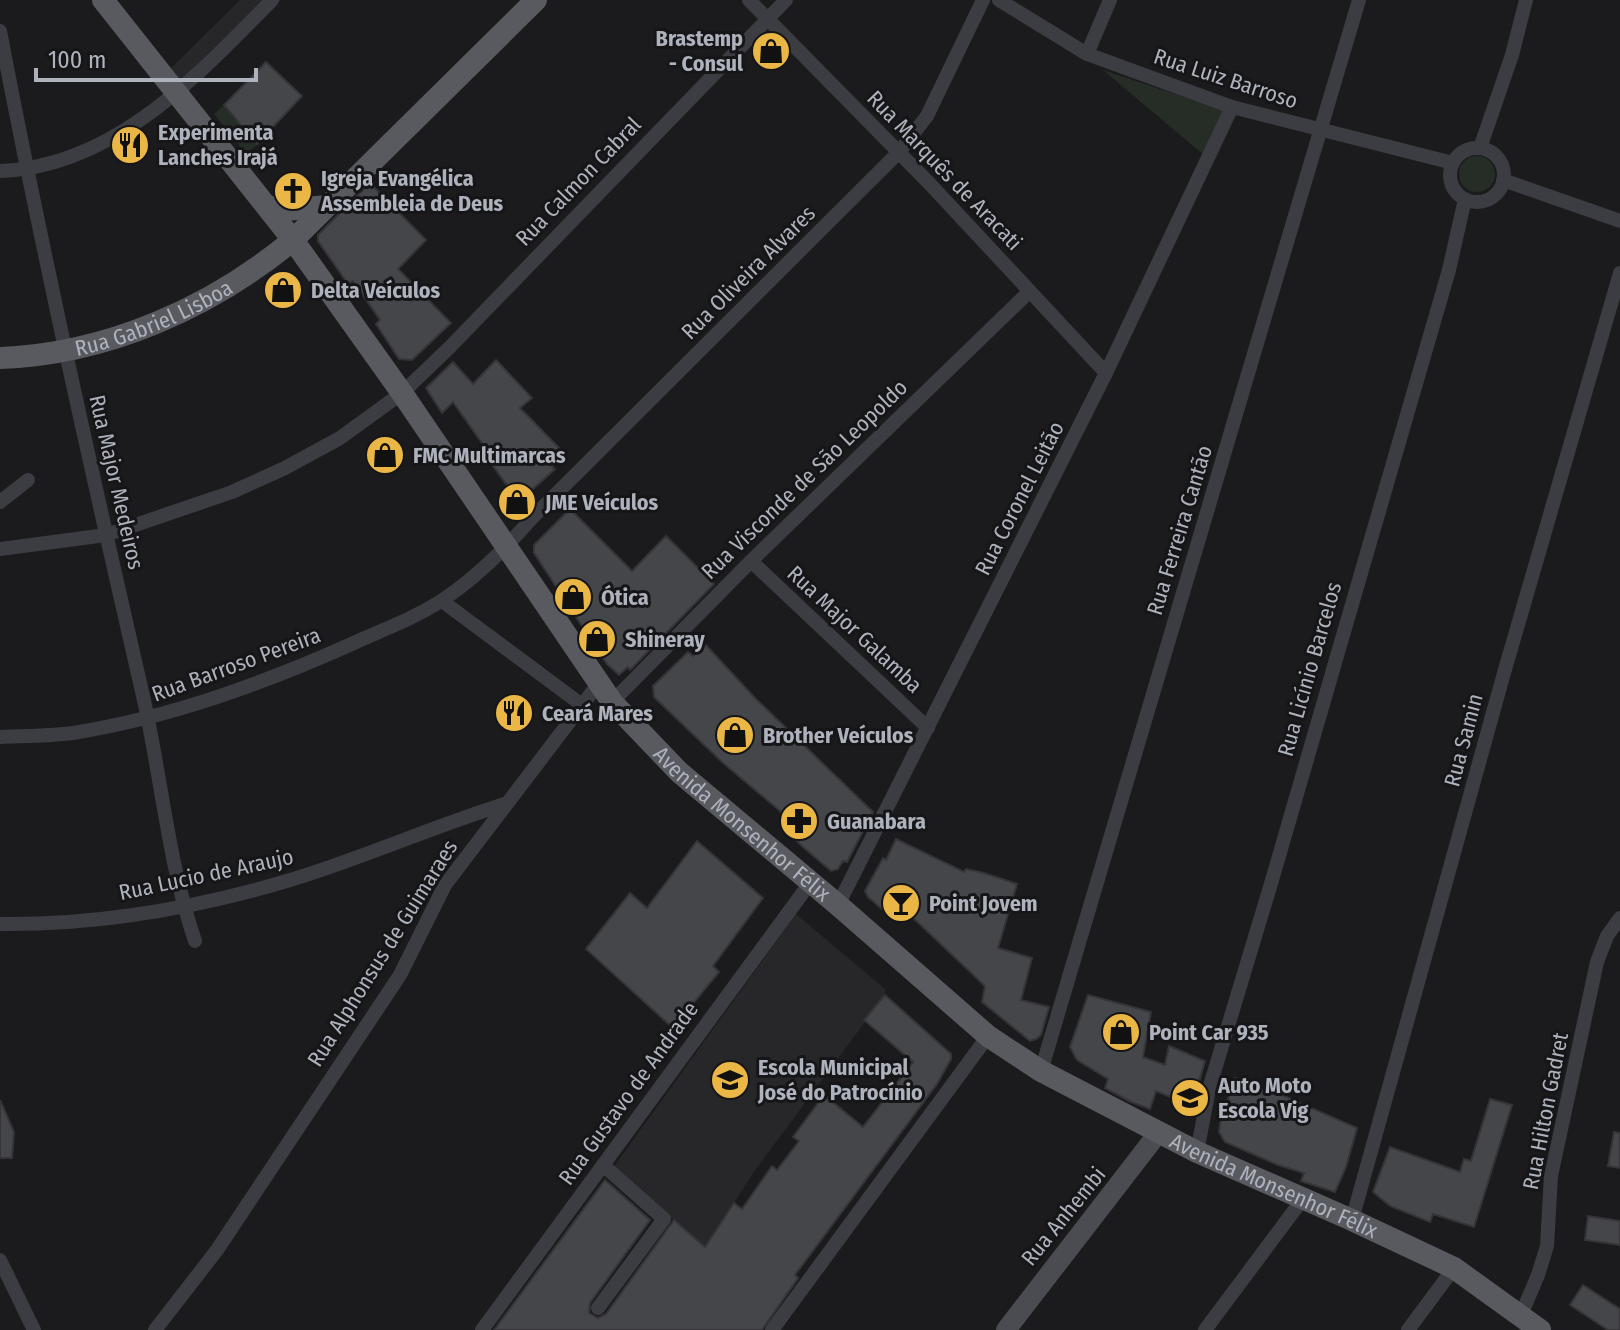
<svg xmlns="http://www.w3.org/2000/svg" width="1620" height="1330" font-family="'Fira Sans Condensed',sans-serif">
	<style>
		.built { fill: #27272a }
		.green { fill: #252d26 }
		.building { fill: #45464a; stroke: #353539; stroke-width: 2 }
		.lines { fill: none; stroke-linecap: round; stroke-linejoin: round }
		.street { stroke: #3c3d42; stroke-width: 14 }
		.secondary { stroke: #4a4c52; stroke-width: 20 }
		.primary { stroke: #585a60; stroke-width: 22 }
		.labels { text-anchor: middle; stroke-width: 6; stroke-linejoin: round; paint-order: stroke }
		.poi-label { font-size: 22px; font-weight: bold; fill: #aeb2bc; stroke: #161618; text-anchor: start }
		.street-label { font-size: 22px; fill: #aeb2bc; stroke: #161618 }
	</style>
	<rect width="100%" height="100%" fill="#1b1b1d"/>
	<g class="built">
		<path d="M240,0H281L186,92L166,73Z"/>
		<path d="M796,914L885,989V995L756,1169L705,1247L613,1168Z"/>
	</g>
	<g class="green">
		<path d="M1103,70L1226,111L1205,156Z"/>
		<path d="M224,105L257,145L246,154L214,114Z"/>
		<circle cx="1477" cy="174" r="18"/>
	</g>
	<g class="building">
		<path d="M266,62L302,96L257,144L224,105Z"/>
		<path d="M370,183L426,240L398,269L451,323L412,360L399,359L376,324L380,320L353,281L348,284L318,241V235Z"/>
		<path d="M496,360L532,398L520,408L565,454L552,467L555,469L523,498L513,494L481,449L484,446L453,402L442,413L426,388L453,362L473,384Z"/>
		<path d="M570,509L632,571L666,536L714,584L630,670L628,667L619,675L607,664L534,553V545Z"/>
		<path d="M704,643L755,698L873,812L847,862L843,861L838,869L831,871L803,847L791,835L799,827L722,762L654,697L653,686L688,652L693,656Z"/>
		<path d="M896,839L964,872L966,869L984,873L1017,884L998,948L1032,958L1021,1000L1049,1007L1041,1035L1036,1039L1030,1041L982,1002L985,986L890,896L883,910L868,897L865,891L883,858L886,860Z"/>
		<path d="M697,841L763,898L713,966L719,972L673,1028L586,949L630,893L647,908Z"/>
		<path d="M885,995L951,1054V1059L937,1084L795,1275L798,1278L762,1330H494L605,1180L650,1220L590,1303L589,1313L598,1318L606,1314L674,1220L705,1247L734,1203L742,1209L772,1166L777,1170L799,1141L793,1137L824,1095L863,1127L913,1062L864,1020Z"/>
		<path d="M1088,995L1151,1012L1143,1057L1165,1065L1169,1046L1205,1061L1192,1106L1156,1091L1150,1109L1131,1102L1105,1088L1108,1079L1077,1060L1070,1047Z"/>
		<path d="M1235,1078L1256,1086L1257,1084L1357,1128L1346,1167L1335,1192L1301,1181L1304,1173L1278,1165L1225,1142L1219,1132L1220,1124Z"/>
		<path d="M1490,1099L1512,1105L1474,1227L1433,1214L1430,1222L1390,1206L1373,1192L1390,1147L1460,1172L1464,1159L1471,1161Z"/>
		<path d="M0,1100L14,1132L12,1158H0Z"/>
		<path d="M1614,1132L1620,1133V1168L1608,1166Z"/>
		<path d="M1588,1216L1620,1221V1245L1585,1240Z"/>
		<path d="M1583,1285L1620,1309V1330H1608L1570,1305Z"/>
	</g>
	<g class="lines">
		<g class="street">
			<path d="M749,0L929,183L1106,373"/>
			<path d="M999,0L1087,54L1232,107L1453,163"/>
			<path d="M0,31C42,251 91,469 141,687C161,771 167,859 195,941"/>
			<path d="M1087,54L1110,0"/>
			<path d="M1480,148L1512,55L1526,0"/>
			<circle cx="1477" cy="175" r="27"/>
			<path d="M0,171C114,167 197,76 272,0"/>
			<path d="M1503,180L1620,221"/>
			<path d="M0,502L28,480"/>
			<path d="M0,549L106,535L232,492L285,468L340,438L402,393L449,348L786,0"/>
			<path d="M751,561L928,728"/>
			<path d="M442,601L582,705"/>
			<path d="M612,702L751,561L1030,291"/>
			<path d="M0,737C24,736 49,736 73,733C172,717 265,683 356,642C385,629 417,617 444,599C478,576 506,548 533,517L899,152L927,116L983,0"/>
			<path d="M838,905L1106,373L1232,107"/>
			<path d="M0,924C96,925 195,908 287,881C361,859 431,827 505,804"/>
			<path d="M1041,1071L1359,0"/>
			<path d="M1197,1152L1209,1089L1270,887L1449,270L1465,199"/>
			<path d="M1352,1220L1504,673L1620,273"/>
			<path d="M0,1260L34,1330"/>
			<path d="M598,1308L664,1219L603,1165"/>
			<path d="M1521,1315L1538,1275L1547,1246L1551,1176L1597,962L1607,936L1620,918"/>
			<path d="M155,1330L217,1250L400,975L445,885L599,683"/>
			<path d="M482,1330L810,883"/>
			<path d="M772,1330L988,1036"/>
			<path d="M1205,1330L1302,1200"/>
			<path d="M1408,1330L1454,1268"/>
		</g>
		<path class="secondary" d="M1006,1330L1159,1132"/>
		<g class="primary">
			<path id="s1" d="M103,0L293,240L402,393L612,702L679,772L838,905L988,1036L1041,1071L1197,1152L1352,1220L1454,1268L1540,1330"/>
			<path d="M267,206L286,210L327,206"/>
			<path id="s2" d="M0,358C107,354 211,308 293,240L536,0"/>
		</g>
	</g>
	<defs>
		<g id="shop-disc" transform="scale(2)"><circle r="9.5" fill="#eab646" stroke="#161618"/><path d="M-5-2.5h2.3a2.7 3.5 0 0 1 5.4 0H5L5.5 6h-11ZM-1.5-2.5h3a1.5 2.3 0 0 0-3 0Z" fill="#111"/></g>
		<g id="restaurant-disc" transform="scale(2)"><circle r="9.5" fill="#eab646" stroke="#161618"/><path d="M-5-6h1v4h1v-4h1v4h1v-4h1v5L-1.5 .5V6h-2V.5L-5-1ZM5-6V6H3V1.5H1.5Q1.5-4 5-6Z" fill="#111"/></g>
		<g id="church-disc" transform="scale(2)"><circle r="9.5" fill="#eab646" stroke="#161618"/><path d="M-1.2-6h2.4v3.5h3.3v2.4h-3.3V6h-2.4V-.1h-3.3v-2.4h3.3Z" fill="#111"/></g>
		<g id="pharmacy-disc" transform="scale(2)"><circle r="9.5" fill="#eab646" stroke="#161618"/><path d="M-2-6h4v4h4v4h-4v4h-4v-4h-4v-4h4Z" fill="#111"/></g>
		<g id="bar-disc" transform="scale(2)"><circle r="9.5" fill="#eab646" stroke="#161618"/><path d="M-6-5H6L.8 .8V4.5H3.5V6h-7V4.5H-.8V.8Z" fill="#111"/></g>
		<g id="school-disc" transform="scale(2)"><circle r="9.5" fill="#eab646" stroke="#161618"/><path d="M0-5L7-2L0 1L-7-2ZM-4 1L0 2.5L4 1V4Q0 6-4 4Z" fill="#111"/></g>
	</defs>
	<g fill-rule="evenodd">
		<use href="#shop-disc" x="771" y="51"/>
		<use href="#restaurant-disc" x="130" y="145"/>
		<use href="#church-disc" x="293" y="191"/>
		<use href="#shop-disc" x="283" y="290"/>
		<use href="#shop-disc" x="385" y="455"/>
		<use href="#shop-disc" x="517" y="502"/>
		<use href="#shop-disc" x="573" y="597"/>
		<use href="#shop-disc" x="597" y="639"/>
		<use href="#restaurant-disc" x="514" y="713"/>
		<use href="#shop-disc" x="735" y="735"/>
		<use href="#pharmacy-disc" x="799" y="821"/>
		<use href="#bar-disc" x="901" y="903"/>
		<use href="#shop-disc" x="1121" y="1032"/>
		<use href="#school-disc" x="730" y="1080"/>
		<use href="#school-disc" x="1190" y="1098"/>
	</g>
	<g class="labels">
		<g class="poi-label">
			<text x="743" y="46" text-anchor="end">Brastemp<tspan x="743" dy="25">- Consul</tspan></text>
			<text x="158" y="140">Experimenta<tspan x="158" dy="25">Lanches Irajá</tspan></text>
			<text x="321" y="186">Igreja Evangélica<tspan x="321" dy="25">Assembleia de Deus</tspan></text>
			<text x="311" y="298">Delta Veículos</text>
			<text x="413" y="463">FMC Multimarcas</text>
			<text x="545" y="510">JME Veículos</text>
			<text x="601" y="605">Ótica</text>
			<text x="625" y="647">Shineray</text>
			<text x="542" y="721">Ceará Mares</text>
			<text x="763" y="743">Brother Veículos</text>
			<text x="827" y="829">Guanabara</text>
			<text x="929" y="911">Point Jovem</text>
			<text x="1149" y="1040">Point Car 935</text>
			<text x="758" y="1075">Escola Municipal<tspan x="758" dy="25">José do Patrocínio</tspan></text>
			<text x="1218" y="1093">Auto Moto<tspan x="1218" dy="25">Escola Vig</tspan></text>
		</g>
		<g class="street-label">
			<text transform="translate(1226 78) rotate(18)" y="8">Rua Luiz Barroso</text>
			<text transform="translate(945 170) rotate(46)" y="8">Rua Marquês de Aracati</text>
			<text transform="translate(578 181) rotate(-46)" y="8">Rua Calmon Cabral</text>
			<text transform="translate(748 272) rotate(-45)" y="8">Rua Oliveira Alvares</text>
			<text dy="8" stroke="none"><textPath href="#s2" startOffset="160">Rua Gabriel Lisboa</textPath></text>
			<text transform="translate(804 479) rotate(-44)" y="8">Rua Visconde de São Leopoldo</text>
			<text transform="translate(117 482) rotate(77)" y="8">Rua Major Medeiros</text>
			<text transform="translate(1019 498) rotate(-63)" y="8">Rua Coronel Leitão</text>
			<text transform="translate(1179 530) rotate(-73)" y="8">Rua Ferreira Cantão</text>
			<text transform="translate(855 629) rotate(43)" y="8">Rua Major Galamba</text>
			<text transform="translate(236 664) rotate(-20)" y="8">Rua Barroso Pereira</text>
			<text transform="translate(1309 669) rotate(-74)" y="8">Rua Licínio Barcelos</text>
			<text transform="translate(1463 740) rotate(-75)" y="8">Rua Samin</text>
			<text dy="8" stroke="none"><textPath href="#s1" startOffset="1046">Avenida Monsenhor Félix</textPath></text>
			<text transform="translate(206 874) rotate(-12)" y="8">Rua Lucio de Araujo</text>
			<text transform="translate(382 953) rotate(-58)" y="8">Rua Alphonsus de Guimaraes</text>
			<text transform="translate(628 1093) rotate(-54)" y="8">Rua Gustavo de Andrade</text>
			<text transform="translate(1545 1111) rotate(-79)" y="8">Rua Hilton Gadret</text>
			<text dy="8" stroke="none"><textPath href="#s1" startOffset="1694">Avenida Monsenhor Félix</textPath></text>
			<text transform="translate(1063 1216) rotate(-51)" y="8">Rua Anhembi</text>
		</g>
	</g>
	<path d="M36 68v12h220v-12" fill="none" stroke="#aeb2bc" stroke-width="4"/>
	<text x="48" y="68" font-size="24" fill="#aeb2bc" stroke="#161618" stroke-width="6" paint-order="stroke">100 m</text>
</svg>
